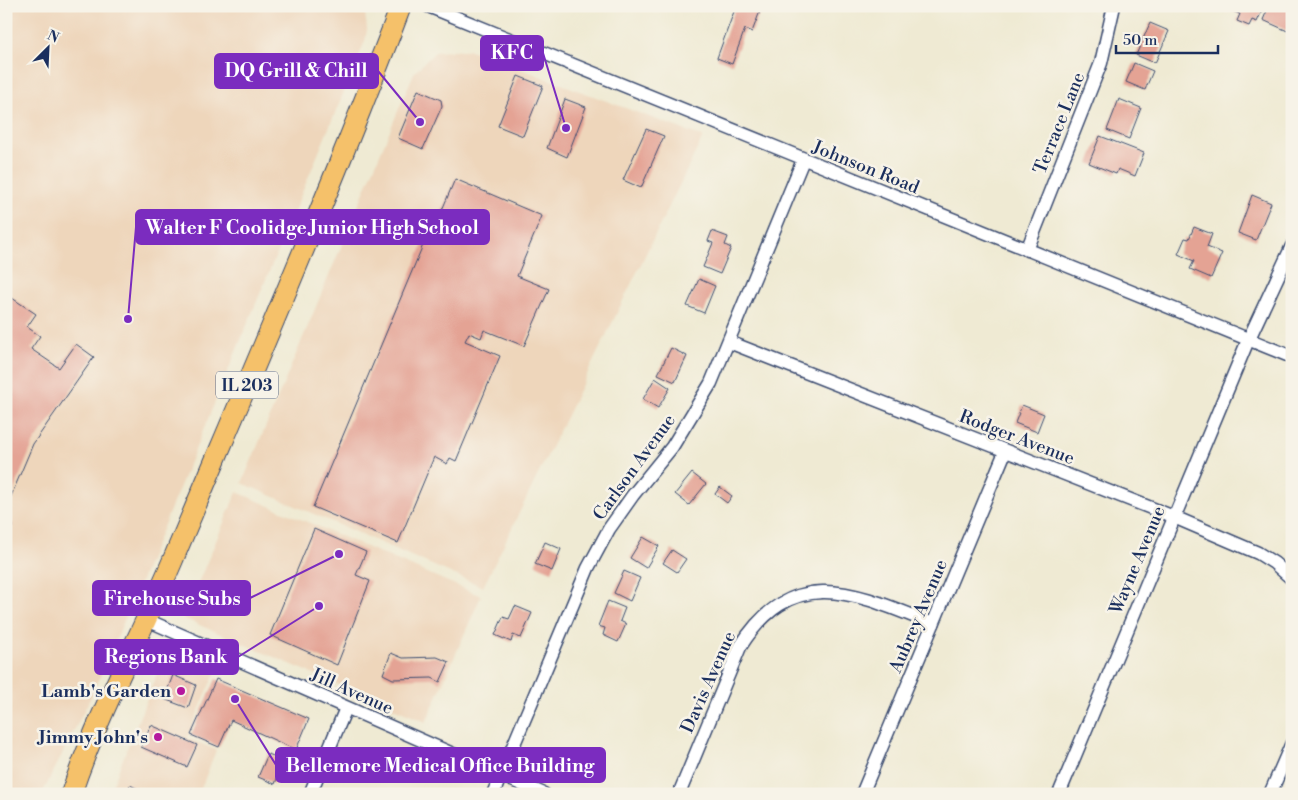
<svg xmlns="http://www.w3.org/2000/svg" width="1298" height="800" font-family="'Libre Bodoni',serif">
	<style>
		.built { fill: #eed6bb }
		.building { fill: #e4a394 }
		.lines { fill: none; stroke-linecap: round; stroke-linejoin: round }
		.minor-casing { stroke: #3b4b70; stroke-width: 15 }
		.primary-casing { stroke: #3b4b70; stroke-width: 22 }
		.minor { stroke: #fff; stroke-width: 12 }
		.primary { stroke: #f5c16b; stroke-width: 20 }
		.poi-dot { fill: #b5179e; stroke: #f7f3e8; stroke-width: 2 }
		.labels { text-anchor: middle; stroke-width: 5; stroke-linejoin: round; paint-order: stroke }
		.shield { fill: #f7f3e8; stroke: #5d6a87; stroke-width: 1 }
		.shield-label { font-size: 16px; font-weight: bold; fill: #1b2f5e }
		.street-label { font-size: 18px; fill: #1b2f5e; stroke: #f7f3e8 }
		.poi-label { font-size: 18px; font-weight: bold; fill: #1b2f5e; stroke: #f7f3e8; text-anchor: end }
		.leader { fill: none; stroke: #7b2cbf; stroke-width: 2 }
		.callout-dot { fill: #7b2cbf; stroke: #f7f3e8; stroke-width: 2 }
		.callout { fill: #7b2cbf; stroke: #7b2cbf; stroke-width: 2 }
		.callout-label { font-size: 19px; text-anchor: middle; font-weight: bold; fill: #fff }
	</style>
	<rect width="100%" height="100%" fill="#f7f3e8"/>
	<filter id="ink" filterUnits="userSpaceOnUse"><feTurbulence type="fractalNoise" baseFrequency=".02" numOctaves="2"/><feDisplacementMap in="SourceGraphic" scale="10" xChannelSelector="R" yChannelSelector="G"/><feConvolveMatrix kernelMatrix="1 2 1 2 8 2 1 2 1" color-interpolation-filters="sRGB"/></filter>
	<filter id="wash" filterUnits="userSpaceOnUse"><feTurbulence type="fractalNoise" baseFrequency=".0096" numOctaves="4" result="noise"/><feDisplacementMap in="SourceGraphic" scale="20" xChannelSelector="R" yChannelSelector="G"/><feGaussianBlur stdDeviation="1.12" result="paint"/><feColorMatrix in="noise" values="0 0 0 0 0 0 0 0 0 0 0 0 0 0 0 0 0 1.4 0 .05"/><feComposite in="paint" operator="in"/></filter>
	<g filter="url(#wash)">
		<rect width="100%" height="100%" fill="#efead3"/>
		<g class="built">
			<path d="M6,6H360L365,13L367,29L365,41L119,633L90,699L42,794H6Z"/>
			<path d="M470,50L703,137L483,587L242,483L414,73L435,52Z"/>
			<path d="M237,492L481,596L426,722L183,618Z"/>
			<path d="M166,651L216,671L187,738L216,750L199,794H109Z"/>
		</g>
		<g id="blocks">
			<g class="building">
				<path d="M736,6H762L752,32L745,29L732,64L717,58Z"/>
				<path d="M1228,6H1264L1257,22L1252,20L1249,26L1237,21L1240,14L1227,9Z"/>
				<path d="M1269,6H1283L1292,10V33L1263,20Z"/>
				<path d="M1150,23L1169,31L1155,63L1136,55Z"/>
				<path d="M1134,63L1153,71L1145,90L1126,82Z"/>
				<path d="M518,76L543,86L523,136L498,126Z"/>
				<path d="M418,90L441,100L442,106L423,149L398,138Z"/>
				<path d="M565,99L586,107L567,157L547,148Z"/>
				<path d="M1119,99L1141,108L1129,139L1107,130Z"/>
				<path d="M646,129L664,136L641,188L623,180Z"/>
				<path d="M1100,136L1144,153L1135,176L1118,169L1116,174L1089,163Z"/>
				<path d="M455,179L542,216L517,276L549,289L524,346L484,330L481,338L469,333L465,341L500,356L456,461L450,458L447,464L434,457L398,543L313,507L436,214L440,215Z"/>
				<path d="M1252,195L1271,203L1256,240L1238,233Z"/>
				<path d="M1194,227L1212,234L1207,247L1222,253L1211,278L1190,269L1194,261L1178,254L1185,238L1189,239Z"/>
				<path d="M712,231L728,237L725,245L731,248L720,274L703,267L713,243L708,241Z"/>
				<path d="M699,279L715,286L704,313L687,306Z"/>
				<path d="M6,294L36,314L27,327L40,336L31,349L59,368L76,344L94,357L33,444L6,508V406L11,394L6,391Z"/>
				<path d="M671,348L687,356L675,382L658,374Z"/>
				<path d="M655,378L670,388L658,408L643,399Z"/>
				<path d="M1022,405L1044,414L1037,432L1015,423Z"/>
				<path d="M692,473L706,484L689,505L675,494Z"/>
				<path d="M720,487L732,496L727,503L715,494Z"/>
				<path d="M6,521L13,524L6,541Z"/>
				<path d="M314,529L366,552L356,575L370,581L337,665L270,635Z"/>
				<path d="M643,537L659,546L646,568L630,558Z"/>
				<path d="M545,542L561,549L552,571L535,564Z"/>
				<path d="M672,550L686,559L677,572L663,563Z"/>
				<path d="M624,571L640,578L630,601L614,593Z"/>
				<path d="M608,601L625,608L620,621L626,624L618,642L603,635L605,628L598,626Z"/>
				<path d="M515,606L532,613L521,638L513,635L511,642L495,635L503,617L509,619Z"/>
				<path d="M391,653L403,658L437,657L449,662L440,682L432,678L393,679L383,674Z"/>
				<path d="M173,675L196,685L188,708L164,699Z"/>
				<path d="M216,679L309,719L296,750L231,720L219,747L191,735Z"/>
				<path d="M151,725L197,745L187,767L141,747Z"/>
				<path d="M268,754L284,760L275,784L258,777Z"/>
				<path d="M130,785L148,794H126Z"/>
			</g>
		</g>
	</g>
	<g filter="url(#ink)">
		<use href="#blocks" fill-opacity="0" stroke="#3b4b70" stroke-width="1"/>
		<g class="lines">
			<g class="minor-casing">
				<g id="minor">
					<path d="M428,6L1292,357"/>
					<path d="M1027,250L1101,63L1114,6"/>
					<path d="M729,342L1174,517L1258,553L1274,563L1292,579"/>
					<path d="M147,620L544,794"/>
					<path d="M310,794L346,708"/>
					<path d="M493,794L588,568L609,529L633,495L672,447L711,383L803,160"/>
					<path d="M679,794L740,647C794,561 858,594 933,624"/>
					<path d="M862,794L1005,452"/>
					<path d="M1059,794L1246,345L1292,246"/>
					<path d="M1270,794L1292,743"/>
				</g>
			</g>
			<g class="primary-casing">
				<path id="primary" d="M71,794C98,714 139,639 172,562C250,377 330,193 401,6"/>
			</g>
			<use href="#minor" class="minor"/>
			<use href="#primary" class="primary"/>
		</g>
	</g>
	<g class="poi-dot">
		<circle cx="181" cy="691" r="5"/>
		<circle cx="158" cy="737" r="5"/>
	</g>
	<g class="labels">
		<rect class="shield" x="216" y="371.5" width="62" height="27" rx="4"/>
		<g class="shield-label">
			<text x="247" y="391">IL 203</text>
		</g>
		<g class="street-label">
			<text transform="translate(1059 123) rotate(-68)" y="6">Terrace Lane</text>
			<text transform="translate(866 167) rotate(22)" y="6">Johnson Road</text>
			<text transform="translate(1017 437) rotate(21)" y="6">Rodger Avenue</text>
			<text transform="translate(634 467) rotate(-54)" y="6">Carlson Avenue</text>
			<text transform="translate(1137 560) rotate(-67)" y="6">Wayne Avenue</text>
			<text transform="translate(918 616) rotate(-67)" y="6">Aubrey Avenue</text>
			<text transform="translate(708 682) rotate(-66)" y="6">Davis Avenue</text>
			<text transform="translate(352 691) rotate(24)" y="6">Jill Avenue</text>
		</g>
		<g class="poi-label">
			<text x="171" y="697">Lamb's Garden</text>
			<text x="148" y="743">Jimmy John's</text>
		</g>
	</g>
	<path class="leader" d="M566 128L543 53M420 122L378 71M128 319L136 227M339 554L250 598M319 606L238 657M235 699L276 765"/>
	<g class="callout-dot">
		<circle cx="566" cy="128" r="5"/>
		<circle cx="420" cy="122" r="5"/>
		<circle cx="128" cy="319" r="5"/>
		<circle cx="339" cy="554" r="5"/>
		<circle cx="319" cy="606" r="5"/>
		<circle cx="235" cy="699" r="5"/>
	</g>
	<g class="callout">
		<rect x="481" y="36" width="62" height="34" rx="5"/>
		<rect x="215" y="54" width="163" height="34" rx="5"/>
		<rect x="136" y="210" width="353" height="34" rx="5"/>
		<rect x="93" y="581" width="157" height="34" rx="5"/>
		<rect x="95" y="640" width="143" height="34" rx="5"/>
		<rect x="276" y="748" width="329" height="34" rx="5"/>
	</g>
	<g class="callout-label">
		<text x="512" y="59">KFC</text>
		<text x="296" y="77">DQ Grill &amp; Chill</text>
		<text x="312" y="234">Walter F Coolidge Junior High School</text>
		<text x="172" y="605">Firehouse Subs</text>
		<text x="166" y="663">Regions Bank</text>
		<text x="440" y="772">Bellemore Medical Office Building</text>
	</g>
	<rect width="1298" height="800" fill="none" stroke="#f7f3e8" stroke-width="25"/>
	<g transform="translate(48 48) rotate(24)" stroke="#f7f3e8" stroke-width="4" paint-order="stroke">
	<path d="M0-4L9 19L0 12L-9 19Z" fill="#1b2f5e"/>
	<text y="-8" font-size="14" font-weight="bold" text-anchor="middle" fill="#1b2f5e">N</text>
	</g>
	<path d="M1116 45v8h102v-8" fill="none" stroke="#1b2f5e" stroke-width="2.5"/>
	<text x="1123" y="45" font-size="15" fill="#1b2f5e" stroke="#f7f3e8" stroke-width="4" paint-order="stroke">50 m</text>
</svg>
